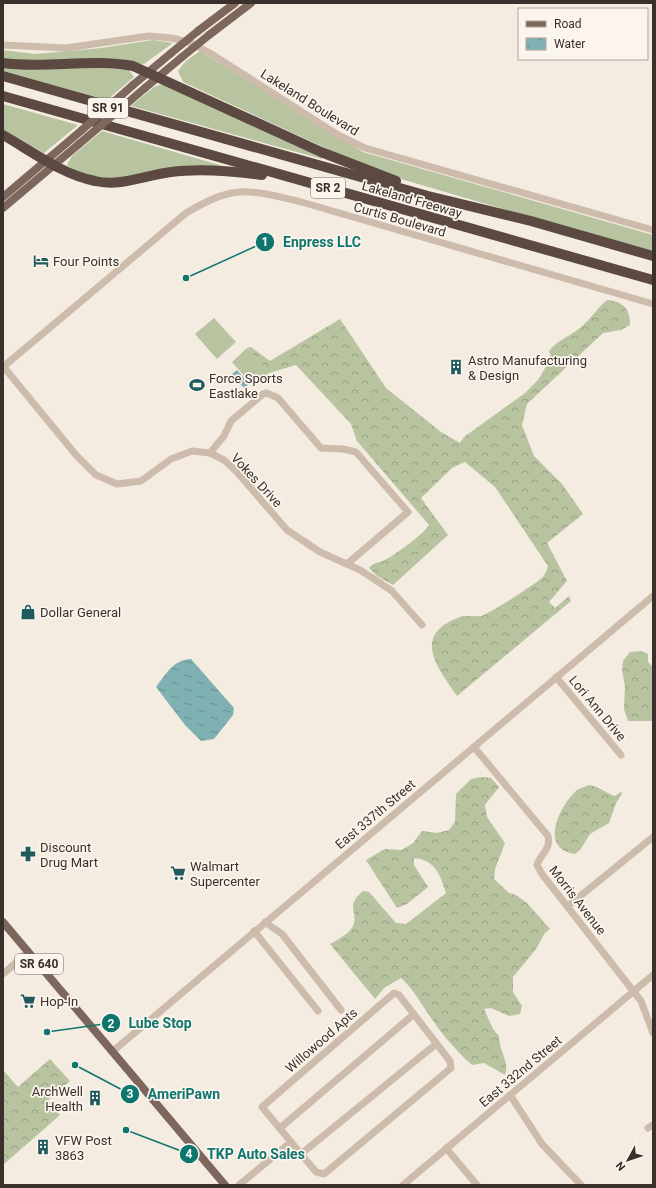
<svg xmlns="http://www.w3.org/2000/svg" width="656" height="1188" font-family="Roboto,sans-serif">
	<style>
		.grass { fill: #b8c4a0 }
		.forest { fill: url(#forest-crowns) }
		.water { fill: url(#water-ripples) }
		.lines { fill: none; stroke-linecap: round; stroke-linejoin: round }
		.minor { stroke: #cdbbac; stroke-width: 7 }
		.major { stroke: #7d675c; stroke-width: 8 }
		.highway { stroke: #5c4a42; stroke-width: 10 }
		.major-bridge { stroke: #7d675c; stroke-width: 8 }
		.labels { text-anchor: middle; stroke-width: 3.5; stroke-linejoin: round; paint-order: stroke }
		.shield { fill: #fbf5ee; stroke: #756b66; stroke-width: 1 }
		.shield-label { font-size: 12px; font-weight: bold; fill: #3b302b }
		.street-label { font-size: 13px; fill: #3b302b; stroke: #fbf5ee }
		.poi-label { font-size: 13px; fill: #3b302b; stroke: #fbf5ee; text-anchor: start }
		.leader { fill: none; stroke: #0f766e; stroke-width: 1.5 }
		.callout-dot { fill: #0f766e; stroke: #fbf5ee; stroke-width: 1.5 }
		.mark-label { font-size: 12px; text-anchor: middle; font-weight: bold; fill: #fff }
		.callout-label { font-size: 14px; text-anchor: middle; font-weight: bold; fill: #0f766e; stroke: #fbf5ee; stroke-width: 3.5; stroke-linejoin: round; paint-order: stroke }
	</style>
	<defs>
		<pattern id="forest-crowns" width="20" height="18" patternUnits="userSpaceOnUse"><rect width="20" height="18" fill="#b8c4a0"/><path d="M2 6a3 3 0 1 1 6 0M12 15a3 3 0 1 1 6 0" fill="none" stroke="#97a083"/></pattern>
		<pattern id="water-ripples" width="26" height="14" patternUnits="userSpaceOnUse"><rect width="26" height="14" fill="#7fb0b2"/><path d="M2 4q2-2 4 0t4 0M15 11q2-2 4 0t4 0" fill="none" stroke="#699091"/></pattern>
	</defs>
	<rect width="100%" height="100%" fill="#f4ebe1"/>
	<g class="grass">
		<path d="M153,40L173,43L144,64L23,63L3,59V50L35,54L101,48Z"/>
		<path d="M200,51L363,152L653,235V253L401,179L349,159L183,82L178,71L186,61Z"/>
		<path d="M3,66L91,67L129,70L134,77L107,100L3,71Z"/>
		<path d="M163,84L322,157V159L131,106L154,87Z"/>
		<path d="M3,104L78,125L44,153L3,130Z"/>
		<path d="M102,131L230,168L102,180L74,170L67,165L72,156Z"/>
		<path d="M214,318L236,342L217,359L195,334Z"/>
		<path d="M247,348L269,373L254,387L232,362Z"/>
	</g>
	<g class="forest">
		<path d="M607,300C622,301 631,309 630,325L621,330L603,333L527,404L522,425L534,456L562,484L583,514L547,543L567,581L549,602L555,608L569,596L571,601L457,696C437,667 411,635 460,617C466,615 474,617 481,616C489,614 537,583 543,577C545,574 547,570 548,566L495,487L465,462L452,468L421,498L448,535L393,585L377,576L369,568C374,562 379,563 385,560C396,554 424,534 429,525L357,441L351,424L296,365L269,373L247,348L251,347L270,361L340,319L386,388L441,432L460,443L464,437L525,393L538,380L551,358L549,351C557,340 571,336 581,327C591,319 597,308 607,300Z"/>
		<path d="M641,651L648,654V662L653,667V721H628L624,709L625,687L622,669L623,661L630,652Z"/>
		<path d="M481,777L491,778L499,787L485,805L487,817L505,843L495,869L494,879L509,893L516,895L527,903L550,929L545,933L536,949L513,977V992L522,1006L520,1014L509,1016L491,1008L484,1009L493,1029L499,1036C499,1051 510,1063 505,1075L484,1063L472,1065C456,1051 441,1033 429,1015C420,1002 413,989 401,978L384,988L375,999L330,944C337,940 349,934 353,926C359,910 344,908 363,891L369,892L396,923L406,924L446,893C440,874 435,860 414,858V865L428,887L407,904L397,908L366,860L385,849L402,850L413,843L422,831L437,833L449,830L455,822L456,794L471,779Z"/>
		<path d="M589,785C598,786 606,793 615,796L621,792L622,794L616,803L609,823L590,834L580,850L575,854C538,849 560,805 577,790C580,788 585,787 589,785Z"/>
		<path d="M50,1059L70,1081L48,1100L60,1115L3,1165V1070L18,1087Z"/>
	</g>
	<g class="water">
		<path d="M237,370L249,384L244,388L232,374Z"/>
		<path d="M191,659L234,708L233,715L214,739L201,741L185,725L156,687C166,674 173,660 191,659Z"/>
	</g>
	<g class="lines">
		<g class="minor">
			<path d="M3,45L66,48L149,36L172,38L191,43L210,53L338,135L365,148L653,230"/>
			<path d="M3,366L76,455L96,475L117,484L141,481L171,459L192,451L210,453L224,460L236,471L287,530L320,552L360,570L374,579L392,591L422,625"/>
			<path d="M3,367L186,213C205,202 226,190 249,192C265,192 282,198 298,201L653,304"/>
			<path d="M210,453L224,436L231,421L263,394L267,393L278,398L321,448L343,449L356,452L408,512L347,564"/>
			<path d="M556,677L621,755"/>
			<path d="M474,747L548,836C551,850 541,853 537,865L542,874L641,1001L653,1033"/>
			<path d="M568,906L653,837"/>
			<path d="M265,922L282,934L341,1010"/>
			<path d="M254,931L318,1011"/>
			<path d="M3,974L28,952"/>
			<path d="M394,993L399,995L450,1061L451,1068L324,1174L316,1172L262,1107Z"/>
			<path d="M112,1052L653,596"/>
			<path d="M510,1095L542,1144L581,1185"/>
			<path d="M280,1128L414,1014"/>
			<path d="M648,1128L653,1125"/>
			<path d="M446,1148L477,1185"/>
			<path d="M301,1154L436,1044"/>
			<path d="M239,1185L291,1142"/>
			<path d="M403,1185L653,975"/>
		</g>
		<g class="major">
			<path d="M198,31L235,3"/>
			<path d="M209,35L251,3"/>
			<path d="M133,85L170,54"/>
			<path d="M145,88L182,57"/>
			<path d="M3,197L82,130"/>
			<path d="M3,208L79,144"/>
			<path d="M3,922L225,1185"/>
		</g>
		<g class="highway">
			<path d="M3,63C46,69 90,58 133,66L321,152L396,181"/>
			<path d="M3,76L428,196L531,221L653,256"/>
			<path d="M3,96L653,280"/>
			<path d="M3,135C33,152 61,174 95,181C121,187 146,175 171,172C201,168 232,171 262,175"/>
		</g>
		<g class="major-bridge">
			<path d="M170,54L198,31"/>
			<path d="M182,57L209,35"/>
			<path d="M82,130L133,85"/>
			<path d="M79,144L145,88"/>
		</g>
	</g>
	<defs>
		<g id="hotel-bare" transform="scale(1.2)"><path d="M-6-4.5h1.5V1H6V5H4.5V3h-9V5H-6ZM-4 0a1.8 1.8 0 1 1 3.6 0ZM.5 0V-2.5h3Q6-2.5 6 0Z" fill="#1f5a5e" stroke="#fbf5ee" stroke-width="2.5" paint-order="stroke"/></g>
		<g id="building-bare" transform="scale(1.2)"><path d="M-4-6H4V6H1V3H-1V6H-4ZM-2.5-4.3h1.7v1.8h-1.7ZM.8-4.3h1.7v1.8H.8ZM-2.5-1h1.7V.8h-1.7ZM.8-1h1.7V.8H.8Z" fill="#1f5a5e" stroke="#fbf5ee" stroke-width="2.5" paint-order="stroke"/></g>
		<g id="stadium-bare" transform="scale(1.2)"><path d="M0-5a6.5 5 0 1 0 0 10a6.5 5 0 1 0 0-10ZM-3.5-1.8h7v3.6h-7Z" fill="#1f5a5e" stroke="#fbf5ee" stroke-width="2.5" paint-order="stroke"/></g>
		<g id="shop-bare" transform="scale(1.2)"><path d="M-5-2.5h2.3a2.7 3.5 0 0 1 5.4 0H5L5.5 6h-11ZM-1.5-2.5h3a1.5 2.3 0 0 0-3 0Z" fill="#1f5a5e" stroke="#fbf5ee" stroke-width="2.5" paint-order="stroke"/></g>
		<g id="pharmacy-bare" transform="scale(1.2)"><path d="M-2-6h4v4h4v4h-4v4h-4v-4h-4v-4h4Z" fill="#1f5a5e" stroke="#fbf5ee" stroke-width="2.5" paint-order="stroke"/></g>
		<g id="supermarket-bare" transform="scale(1.2)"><path d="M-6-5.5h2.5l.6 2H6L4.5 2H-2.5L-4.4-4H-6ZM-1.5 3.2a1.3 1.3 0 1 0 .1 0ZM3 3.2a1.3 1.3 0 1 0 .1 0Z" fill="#1f5a5e" stroke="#fbf5ee" stroke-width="2.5" paint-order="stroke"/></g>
	</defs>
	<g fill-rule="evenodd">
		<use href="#hotel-bare" x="41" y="261"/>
		<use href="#building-bare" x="456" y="367"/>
		<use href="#stadium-bare" x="197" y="385"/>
		<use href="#shop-bare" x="28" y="612"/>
		<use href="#pharmacy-bare" x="28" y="854"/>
		<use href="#supermarket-bare" x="178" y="873"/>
		<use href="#supermarket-bare" x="28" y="1001"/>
		<use href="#building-bare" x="95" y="1098"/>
		<use href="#building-bare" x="43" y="1147"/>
	</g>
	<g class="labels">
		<g class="shield">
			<rect x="88" y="98" width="40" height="20" rx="3"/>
			<rect x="311" y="178" width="34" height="20" rx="3"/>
			<rect x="15" y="954" width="48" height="20" rx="3"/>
		</g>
		<g class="shield-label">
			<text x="108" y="112">SR 91</text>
			<text x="328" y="192">SR 2</text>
			<text x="39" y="968">SR 640</text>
		</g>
		<g class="street-label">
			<text transform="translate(310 102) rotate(32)" y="5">Lakeland Boulevard</text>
			<text transform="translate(412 199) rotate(16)" y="5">Lakeland Freeway</text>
			<text transform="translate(400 219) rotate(16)" y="5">Curtis Boulevard</text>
			<text transform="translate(257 480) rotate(47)" y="5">Vokes Drive</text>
			<text transform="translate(598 708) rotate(50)" y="5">Lori Ann Drive</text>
			<text transform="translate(375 814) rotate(-40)" y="5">East 337th Street</text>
			<text transform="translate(578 900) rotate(52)" y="5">Morris Avenue</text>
			<text transform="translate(321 1040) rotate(-41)" y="5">Willowood Apts</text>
			<text transform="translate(520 1071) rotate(-40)" y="5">East 332nd Street</text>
		</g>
		<g class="poi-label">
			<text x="53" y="266">Four Points</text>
			<text x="468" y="365">Astro Manufacturing<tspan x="468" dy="15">&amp; Design</tspan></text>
			<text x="209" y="383">Force Sports<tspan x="209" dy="15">Eastlake</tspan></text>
			<text x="40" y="617">Dollar General</text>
			<text x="40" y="852">Discount<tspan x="40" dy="15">Drug Mart</tspan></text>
			<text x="190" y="871">Walmart<tspan x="190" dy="15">Supercenter</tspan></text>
			<text x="40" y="1006">Hop-In</text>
			<text x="83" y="1096" text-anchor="end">ArchWell<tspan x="83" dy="15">Health</tspan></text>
			<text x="55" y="1145">VFW Post<tspan x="55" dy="15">3863</tspan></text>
		</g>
	</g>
	<path class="leader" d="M186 278L265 242M47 1032L111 1023M75 1065L130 1094M126 1130L189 1154"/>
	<g class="callout-dot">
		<circle cx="186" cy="278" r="4"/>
		<circle cx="47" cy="1032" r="4"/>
		<circle cx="75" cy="1065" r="4"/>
		<circle cx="126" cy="1130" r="4"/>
		<circle cx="265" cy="242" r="10"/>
		<circle cx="111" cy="1023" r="10"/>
		<circle cx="130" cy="1094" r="10"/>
		<circle cx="189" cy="1154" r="10"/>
	</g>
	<g class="mark-label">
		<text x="265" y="246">1</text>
		<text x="111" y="1028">2</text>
		<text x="130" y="1098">3</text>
		<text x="189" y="1158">4</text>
	</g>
	<g class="callout-label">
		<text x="322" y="247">Enpress LLC</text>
		<text x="160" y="1028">Lube Stop</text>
		<text x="184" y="1099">AmeriPawn</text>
		<text x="256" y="1159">TKP Auto Sales</text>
	</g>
	<rect width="656" height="1188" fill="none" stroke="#3b302b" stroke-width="8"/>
	<rect x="518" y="8" width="130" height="52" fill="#fbf5ee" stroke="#aea6a0"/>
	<rect x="526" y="21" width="20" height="6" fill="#7d675c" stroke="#aea6a0"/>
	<text x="554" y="28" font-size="12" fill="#3b302b">Road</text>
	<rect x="526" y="38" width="20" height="12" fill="url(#water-ripples)" stroke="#aea6a0"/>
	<text x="554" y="48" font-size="12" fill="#3b302b">Water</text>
	<g transform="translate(628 1160) rotate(230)" stroke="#fbf5ee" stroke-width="3" paint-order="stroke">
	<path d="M0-3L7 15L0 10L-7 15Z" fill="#3b302b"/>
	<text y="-6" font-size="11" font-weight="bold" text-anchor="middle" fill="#3b302b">N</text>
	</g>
</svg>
